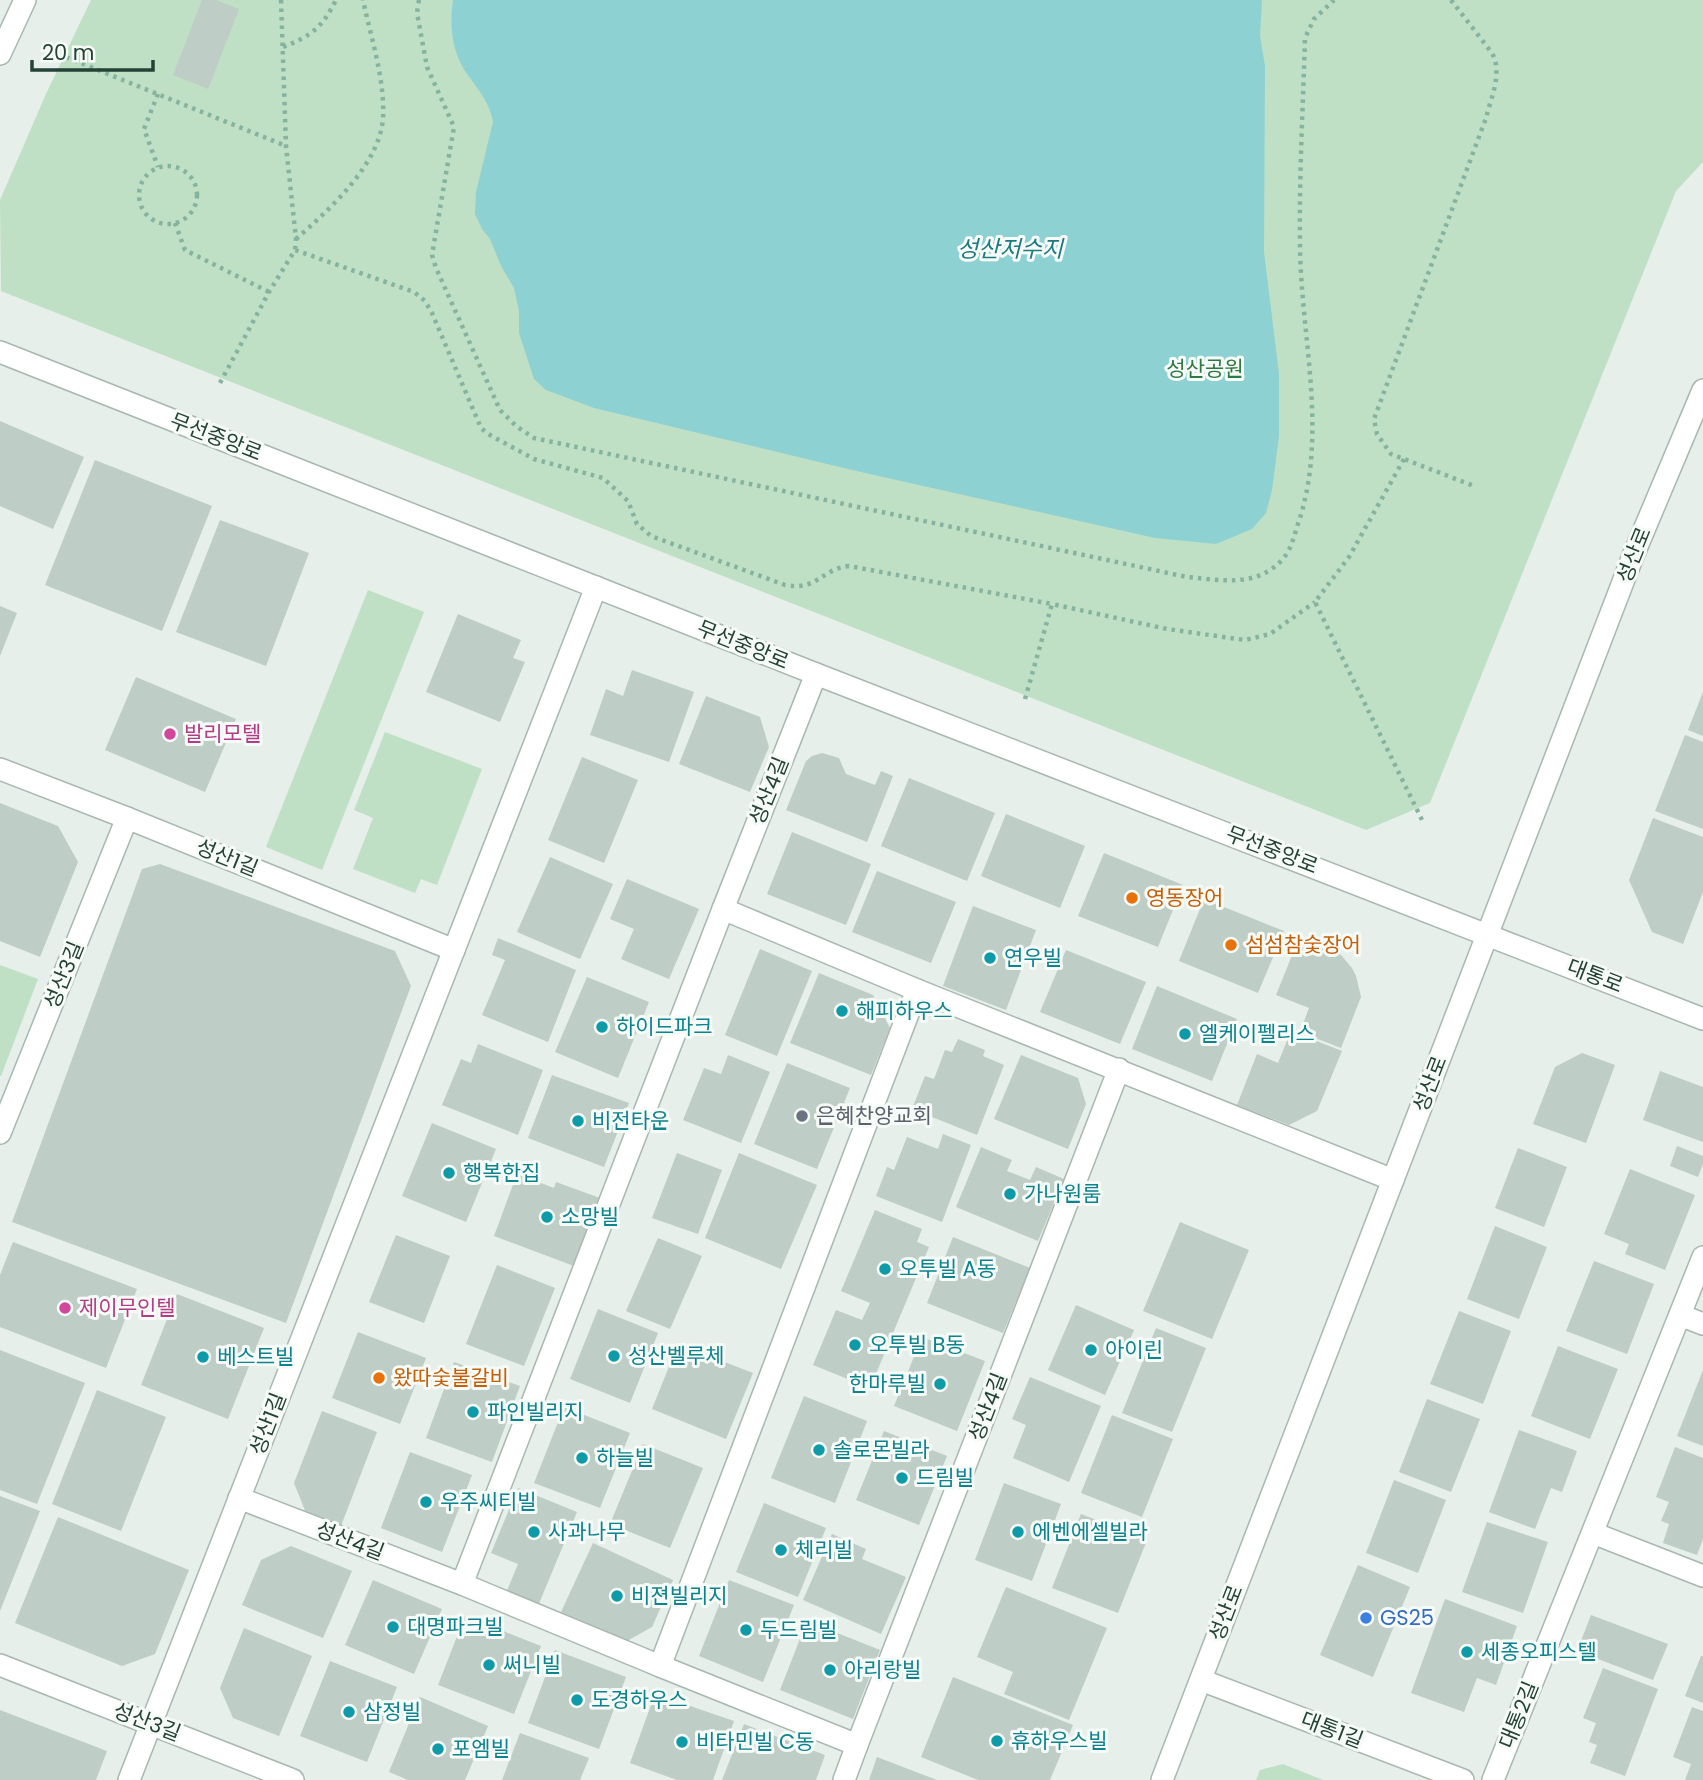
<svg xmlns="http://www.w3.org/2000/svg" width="1703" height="1780" font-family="Poppins,'Noto Sans KR',sans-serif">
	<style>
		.green { fill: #bfe0c4 }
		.water { fill: #8ed1d3 }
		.building { fill: #becdc5 }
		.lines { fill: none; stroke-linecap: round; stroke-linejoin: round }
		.minor-casing { stroke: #a8b8b0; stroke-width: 24 }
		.path { stroke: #86b39f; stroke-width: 4.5; stroke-dasharray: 3.5 5; stroke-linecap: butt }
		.minor { stroke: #fff; stroke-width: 21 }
		.hotel-dot { fill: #d1479c; stroke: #f7fbf8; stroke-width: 2.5 }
		.food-dot { fill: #e8710a; stroke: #f7fbf8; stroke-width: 2.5 }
		.culture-dot { fill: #0f9aa8; stroke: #f7fbf8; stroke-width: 2.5 }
		.worship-dot { fill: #6b7280; stroke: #f7fbf8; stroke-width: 2.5 }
		.shop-dot { fill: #3f7fe0; stroke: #f7fbf8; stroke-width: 2.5 }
		.labels { text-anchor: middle; stroke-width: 6; stroke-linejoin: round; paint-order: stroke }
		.park-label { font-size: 21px; fill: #2e7942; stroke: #f7fbf8 }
		.street-label { font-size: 21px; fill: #244236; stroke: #f7fbf8 }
		.hotel-label { font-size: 21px; fill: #b23c85; stroke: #f7fbf8; text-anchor: start }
		.food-label { font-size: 21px; fill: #c56008; stroke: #f7fbf8; text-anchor: start }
		.culture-label { font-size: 21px; fill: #0d838f; stroke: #f7fbf8; text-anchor: start }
		.worship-label { font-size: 21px; fill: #5b616d; stroke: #f7fbf8; text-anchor: start }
		.shop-label { font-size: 21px; fill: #366cbe; stroke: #f7fbf8; text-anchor: start }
		.water-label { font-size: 23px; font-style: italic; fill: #1d7a7f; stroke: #f7fbf8 }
	</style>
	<rect width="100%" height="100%" fill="#e6efea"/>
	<g class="green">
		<path d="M91,0H1703V162L1676,191L1430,803L1366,830L1,291L0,200L46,94Z"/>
		<path d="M368,590L424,612L322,870L266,847Z"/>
		<path d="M385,732L482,769L437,885L421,879L415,893L353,869L373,818L354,810Z"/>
		<path d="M0,965L38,979L1,1076H0Z"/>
		<path d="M1283,1764L1323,1780H1256L1260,1770Z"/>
	</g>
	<path class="water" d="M453,0H1262L1260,36L1265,66L1264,252L1279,374V436L1272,490L1266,513L1252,529L1216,544L1155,538L852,470L594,408L546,390L534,379L519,333V311L514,288L501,266L490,239L482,229L475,214L476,192L493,122C490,104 480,92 470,78C452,55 449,28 453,0Z"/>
	<g class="building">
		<path d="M202,0H216L239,9L208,89L173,75Z"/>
		<path d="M0,421L84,457L53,529L0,506Z"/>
		<path d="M95,460L212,506L162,631L45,585Z"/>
		<path d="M220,520L309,553L266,666L176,632Z"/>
		<path d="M0,606L17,613L0,656Z"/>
		<path d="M458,614L521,640L513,658L525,662L500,722L426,692Z"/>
		<path d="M632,670L694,692L669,762L590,735L606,689L623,696Z"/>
		<path d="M136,677L236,719L205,792L105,750Z"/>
		<path d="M1703,692V736L1688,730Z"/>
		<path d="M706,696L760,717L769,747L750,792L679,764Z"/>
		<path d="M1685,735L1703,742V829L1655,811Z"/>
		<path d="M822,753L839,758L846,774L875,785L881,771L893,776L867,842L786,810L806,761L812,756Z"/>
		<path d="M582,757L638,780L604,863L548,840Z"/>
		<path d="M909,778L995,813L967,881L881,846Z"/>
		<path d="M0,803L58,826L78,862L40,957L0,941Z"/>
		<path d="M1006,814L1085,846L1060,908L981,876Z"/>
		<path d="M1653,818L1703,837V892L1683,944L1652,932L1629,880Z"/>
		<path d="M792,832L871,864L846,925L767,894Z"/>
		<path d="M1104,853L1183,885L1158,947L1078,916Z"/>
		<path d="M550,857L613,884L580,959L517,932Z"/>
		<path d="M160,864L395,951L411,986L286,1323L12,1222L142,869Z"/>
		<path d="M877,871L956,902L931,963L852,932Z"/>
		<path d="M627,879L699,909L669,979L621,959L634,929L610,919Z"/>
		<path d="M1204,899L1284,931L1258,993L1179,961Z"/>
		<path d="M973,906L1036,930L1006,1010L943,986Z"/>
		<path d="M498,938L576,970L548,1042L482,1015L505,960L492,955Z"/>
		<path d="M1299,938L1340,954L1352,968L1356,976L1361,997L1341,1048L1300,1032L1309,1008L1276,995Z"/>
		<path d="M760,949L812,971L777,1056L725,1035Z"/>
		<path d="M1066,950L1146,982L1120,1044L1040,1012Z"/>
		<path d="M819,973L873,995L890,1028L871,1075L790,1043Z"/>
		<path d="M587,977L649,1002L618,1078L555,1052Z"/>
		<path d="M1157,986L1237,1019L1212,1081L1132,1049Z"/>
		<path d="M1291,1031L1342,1051L1317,1111L1289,1125L1237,1105L1257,1054L1278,1063Z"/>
		<path d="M958,1039L985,1050L983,1056L1004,1065L977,1135L912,1109L925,1076L934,1079L945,1050L952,1052Z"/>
		<path d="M478,1044L543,1070L518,1135L442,1105L461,1059L471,1063Z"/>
		<path d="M1582,1053L1615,1065L1586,1143L1533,1124L1555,1067Z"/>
		<path d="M728,1055L770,1072L741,1143L683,1120L704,1068L721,1074Z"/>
		<path d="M1021,1055L1078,1078L1086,1104L1068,1149L994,1119Z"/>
		<path d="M787,1063L850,1088L817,1169L754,1144Z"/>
		<path d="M1660,1071L1703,1087V1142L1643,1120Z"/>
		<path d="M552,1075L629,1103L604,1167L528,1138Z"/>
		<path d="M432,1123L496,1149L466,1222L402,1196Z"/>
		<path d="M943,1134L971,1145L942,1222L876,1196L887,1167L894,1170L907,1137L938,1149Z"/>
		<path d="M1677,1146L1703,1156V1164L1698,1177L1670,1166Z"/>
		<path d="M981,1147L1012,1160L1007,1171L1030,1180L1036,1167L1064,1179L1038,1241L956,1207Z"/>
		<path d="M1518,1148L1567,1167L1544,1227L1495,1208Z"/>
		<path d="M677,1153L722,1170L698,1234L652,1218Z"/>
		<path d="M739,1153L817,1185L781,1269L705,1238Z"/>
		<path d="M1630,1169L1695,1195L1665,1270L1625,1254L1629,1244L1604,1234Z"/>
		<path d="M517,1174L554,1188L556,1182L600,1198L574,1266L494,1236Z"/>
		<path d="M875,1210L922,1229L917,1242L929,1247L870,1388L813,1365L836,1310L862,1320L870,1303L841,1291Z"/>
		<path d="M1180,1222L1249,1250L1212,1339L1143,1311Z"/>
		<path d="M1495,1226L1547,1247L1519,1319L1467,1299Z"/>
		<path d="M396,1235L450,1256L424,1323L369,1302Z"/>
		<path d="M953,1237L1030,1268L1003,1333L927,1303Z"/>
		<path d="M658,1238L702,1256L670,1329L626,1311Z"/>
		<path d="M13,1242L137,1289L106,1368L0,1327V1275Z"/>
		<path d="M1594,1261L1654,1284L1627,1354L1566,1331Z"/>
		<path d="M497,1265L555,1288L524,1366L466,1344Z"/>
		<path d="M177,1294L264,1328L228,1419L141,1385Z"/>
		<path d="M1076,1305L1134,1330L1105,1395L1048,1370Z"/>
		<path d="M598,1309L658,1333L630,1403L570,1379Z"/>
		<path d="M1459,1311L1511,1331L1483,1404L1430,1384Z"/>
		<path d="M1156,1328L1206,1348L1172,1432L1122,1413Z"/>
		<path d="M358,1332L426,1358L400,1424L332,1398Z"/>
		<path d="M922,1337L985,1361L957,1431L894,1406Z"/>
		<path d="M678,1344L753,1373L726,1439L652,1409Z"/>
		<path d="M1558,1346L1618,1369L1590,1439L1531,1416Z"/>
		<path d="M0,1350L85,1383L37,1504L0,1490Z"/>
		<path d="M454,1362L520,1386L492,1462L426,1438Z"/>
		<path d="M1703,1370V1446L1677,1436Z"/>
		<path d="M1030,1377L1101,1406L1069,1482L1013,1458L1026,1425L1012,1419Z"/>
		<path d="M97,1390L166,1417L121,1531L52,1504Z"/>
		<path d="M804,1396L867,1421L835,1503L771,1478Z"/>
		<path d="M1427,1399L1480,1419L1451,1492L1399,1472Z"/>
		<path d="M564,1407L630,1433L600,1508L534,1483Z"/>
		<path d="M322,1411L377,1432L341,1526L306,1513L294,1483Z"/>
		<path d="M1112,1415L1173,1439L1142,1517L1081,1493Z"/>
		<path d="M1519,1430L1577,1451L1562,1492L1551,1488L1535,1529L1489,1512Z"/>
		<path d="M884,1431L947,1456L919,1525L856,1500Z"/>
		<path d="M643,1444L703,1468L670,1548L610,1524Z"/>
		<path d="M1675,1447L1703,1458V1539L1697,1555L1663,1543L1669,1524L1661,1521L1669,1502L1656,1497Z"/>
		<path d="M410,1452L472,1475L442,1552L381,1528Z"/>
		<path d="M1394,1480L1446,1500L1418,1573L1366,1553Z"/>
		<path d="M1004,1483L1061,1504L1032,1581L975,1560Z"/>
		<path d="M518,1488L577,1512L538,1606L506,1593L518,1564L491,1553Z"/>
		<path d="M0,1496L40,1511L0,1611Z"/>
		<path d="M764,1503L826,1528L798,1597L736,1572Z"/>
		<path d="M1081,1514L1147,1540L1118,1613L1052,1588Z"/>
		<path d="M58,1517L189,1570L155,1654L122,1666L15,1623Z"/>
		<path d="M1487,1522L1548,1542L1523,1613L1462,1592Z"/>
		<path d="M832,1534L866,1549L862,1559L906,1577L881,1634L803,1600Z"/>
		<path d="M593,1543L673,1580L652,1627L627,1641L561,1612Z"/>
		<path d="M291,1546L352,1571L323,1638L242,1605L261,1560Z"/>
		<path d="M1358,1565L1410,1587L1373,1677L1320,1655Z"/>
		<path d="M373,1580L442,1609L414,1674L345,1645Z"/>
		<path d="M729,1580L794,1605L763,1682L699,1656Z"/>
		<path d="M1006,1587L1107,1628L1069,1720L1004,1694L1013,1672L977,1657Z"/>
		<path d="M1445,1599L1517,1626L1496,1685L1477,1678L1464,1712L1411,1693Z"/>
		<path d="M1591,1615L1668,1644L1653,1680L1577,1651Z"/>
		<path d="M465,1616L541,1646L514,1714L438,1685Z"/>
		<path d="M807,1621L880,1650L853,1719L780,1690Z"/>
		<path d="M244,1628L312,1656L279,1736L233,1718L220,1688Z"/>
		<path d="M555,1650L626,1677L599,1749L528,1723Z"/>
		<path d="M1701,1656H1703V1703L1685,1696Z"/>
		<path d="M330,1661L397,1687L367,1762L300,1736Z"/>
		<path d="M1603,1668L1658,1689L1625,1776L1590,1763L1597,1745L1589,1742L1596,1723L1583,1718Z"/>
		<path d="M953,1677L1073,1725L1050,1780H978L921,1757Z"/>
		<path d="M655,1694L734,1721L713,1780H677L630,1763Z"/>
		<path d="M420,1697L488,1726L465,1780H408L389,1772Z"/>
		<path d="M1692,1707L1703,1711V1780H1685L1691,1764L1673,1757Z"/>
		<path d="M0,1710L107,1751L96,1780H0Z"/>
		<path d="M744,1724L825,1755L816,1780H722Z"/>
		<path d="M520,1733L589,1758L580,1780H502Z"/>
		<path d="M877,1757L937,1780H869Z"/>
	</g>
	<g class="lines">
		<g class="minor-casing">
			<g id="minor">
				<path d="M0,54L25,0"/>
				<path d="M0,352L816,674L1703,1019"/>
				<path d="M0,769L127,818L454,950"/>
				<path d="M723,909L816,674"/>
				<path d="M0,1133L127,818"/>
				<path d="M1680,1315L1703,1324"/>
				<path d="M239,1498L462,1584L723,909L917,990L1393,1180"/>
				<path d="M1593,1533L1703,1576"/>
				<path d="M462,1584L660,1666L917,990"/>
				<path d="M0,1665L293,1780"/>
				<path d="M660,1666L857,1745L1119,1069"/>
				<path d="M1201,1680L1463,1780"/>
				<path d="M129,1780L596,587"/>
				<path d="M844,1780L857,1745"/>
				<path d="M1162,1780L1633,556L1703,390"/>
				<path d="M1493,1780L1703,1257"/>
			</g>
		</g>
		<g class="path">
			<path d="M281,0L286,146L296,239L295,250"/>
			<path d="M419,0L417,13L427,67L454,127L432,255L436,268L500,410L516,426L534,438L1187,577C1220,580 1256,588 1282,560C1292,549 1294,535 1299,521C1328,432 1301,337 1300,246C1299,176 1303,107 1305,38L1314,19L1334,0"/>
			<path d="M1451,0L1492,53C1503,73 1491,97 1486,118L1374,419L1377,434L1391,454L1474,486"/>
			<path d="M283,47C311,36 322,28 336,0"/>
			<path d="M66,57L286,146"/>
			<path d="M158,94L144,129L158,167"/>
			<circle cx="168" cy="195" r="29"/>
			<path d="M175,223L185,250L269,292"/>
			<path d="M296,239C329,210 380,164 383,118C385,79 371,38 363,0"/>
			<path d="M220,383L269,292L295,250L414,292L425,301L432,313L481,428L488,434L534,459L603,478L628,501L637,524L651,536L785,585C818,591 821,569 849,566L1052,604"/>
			<path d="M1404,459L1349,557L1315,602L1423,822"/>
			<path d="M1025,699L1052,604L1167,629L1245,640L1270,634L1315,602"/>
		</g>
		<use href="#minor" class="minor"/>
	</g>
	<g class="hotel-dot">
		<circle cx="170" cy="734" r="7"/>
		<circle cx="65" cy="1308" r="7"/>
	</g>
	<g class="food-dot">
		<circle cx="1132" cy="898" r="7"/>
		<circle cx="1231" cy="945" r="7"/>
		<circle cx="379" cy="1378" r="7"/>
	</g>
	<g class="culture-dot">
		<circle cx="990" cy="958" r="7"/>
		<circle cx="842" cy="1011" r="7"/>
		<circle cx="602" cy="1027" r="7"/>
		<circle cx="1185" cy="1034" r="7"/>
		<circle cx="578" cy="1121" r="7"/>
		<circle cx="449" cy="1173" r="7"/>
		<circle cx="1010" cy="1194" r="7"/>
		<circle cx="547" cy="1217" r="7"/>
		<circle cx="885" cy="1269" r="7"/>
		<circle cx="855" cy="1345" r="7"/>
		<circle cx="1091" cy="1350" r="7"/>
		<circle cx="614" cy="1356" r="7"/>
		<circle cx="203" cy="1357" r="7"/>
		<circle cx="940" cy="1384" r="7"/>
		<circle cx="473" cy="1412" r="7"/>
		<circle cx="819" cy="1450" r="7"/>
		<circle cx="582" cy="1458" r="7"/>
		<circle cx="902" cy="1478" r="7"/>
		<circle cx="426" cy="1502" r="7"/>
		<circle cx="534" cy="1532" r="7"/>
		<circle cx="1018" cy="1532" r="7"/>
		<circle cx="781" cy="1550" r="7"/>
		<circle cx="617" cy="1596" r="7"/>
		<circle cx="393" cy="1627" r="7"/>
		<circle cx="746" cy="1630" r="7"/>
		<circle cx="1467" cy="1652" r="7"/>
		<circle cx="489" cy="1665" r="7"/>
		<circle cx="830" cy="1670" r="7"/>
		<circle cx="577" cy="1700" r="7"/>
		<circle cx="349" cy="1712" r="7"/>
		<circle cx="997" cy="1741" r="7"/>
		<circle cx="682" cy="1742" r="7"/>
		<circle cx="438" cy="1749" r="7"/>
	</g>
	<circle class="worship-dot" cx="802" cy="1116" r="7"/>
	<circle class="shop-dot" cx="1366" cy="1618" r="7"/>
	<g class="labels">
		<g class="park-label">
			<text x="1205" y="376">성산공원</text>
		</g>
		<g class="street-label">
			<text transform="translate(216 437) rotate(21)" y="7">무선중앙로</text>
			<text transform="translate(1634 555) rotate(-68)" y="7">성산로</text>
			<text transform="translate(743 645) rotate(22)" y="7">무선중앙로</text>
			<text transform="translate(769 791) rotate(-68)" y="7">성산4길</text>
			<text transform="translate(1272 850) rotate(21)" y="7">무선중앙로</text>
			<text transform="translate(227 858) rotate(22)" y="7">성산1길</text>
			<text transform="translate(64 975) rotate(-68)" y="7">성산3길</text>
			<text transform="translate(1595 976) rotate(21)" y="7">대통로</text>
			<text transform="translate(1430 1084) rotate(-69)" y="7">성산로</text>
			<text transform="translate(988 1407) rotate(-69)" y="7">성산4길</text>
			<text transform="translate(268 1424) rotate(-69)" y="7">성산1길</text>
			<text transform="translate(350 1541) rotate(21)" y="7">성산4길</text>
			<text transform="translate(1226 1613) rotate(-69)" y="7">성산로</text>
			<text transform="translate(1519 1715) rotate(-68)" y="7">대통2길</text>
			<text transform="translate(147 1722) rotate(21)" y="7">성산3길</text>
			<text transform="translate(1332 1730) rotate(21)" y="7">대통1길</text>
		</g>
		<g class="hotel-label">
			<text x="184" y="741">발리모텔</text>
			<text x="79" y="1315">제이무인텔</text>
		</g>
		<g class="food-label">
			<text x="1146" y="905">영동장어</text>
			<text x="1245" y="952">섬섬참숯장어</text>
			<text x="393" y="1385">왔따숯불갈비</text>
		</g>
		<g class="culture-label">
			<text x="1004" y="965">연우빌</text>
			<text x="856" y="1018">해피하우스</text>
			<text x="616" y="1034">하이드파크</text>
			<text x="1199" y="1041">엘케이펠리스</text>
			<text x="592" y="1128">비전타운</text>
			<text x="463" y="1180">행복한집</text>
			<text x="1024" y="1201">가나원룸</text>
			<text x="561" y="1224">소망빌</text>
			<text x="899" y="1276">오투빌 A동</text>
			<text x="869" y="1352">오투빌 B동</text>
			<text x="1105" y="1357">아이린</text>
			<text x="628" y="1363">성산벨루체</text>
			<text x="217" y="1364">베스트빌</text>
			<text x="926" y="1391" text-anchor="end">한마루빌</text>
			<text x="487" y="1419">파인빌리지</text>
			<text x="833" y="1457">솔로몬빌라</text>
			<text x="596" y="1465">하늘빌</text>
			<text x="916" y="1485">드림빌</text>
			<text x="440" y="1509">우주씨티빌</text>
			<text x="548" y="1539">사과나무</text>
			<text x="1032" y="1539">에벤에셀빌라</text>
			<text x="795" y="1557">체리빌</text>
			<text x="631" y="1603">비젼빌리지</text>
			<text x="407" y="1634">대명파크빌</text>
			<text x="760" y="1637">두드림빌</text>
			<text x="1481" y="1659">세종오피스텔</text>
			<text x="503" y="1672">써니빌</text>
			<text x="844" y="1677">아리랑빌</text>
			<text x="591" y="1707">도경하우스</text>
			<text x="363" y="1719">삼정빌</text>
			<text x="1011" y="1748">휴하우스빌</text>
			<text x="696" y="1749">비타민빌 C동</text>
			<text x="452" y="1756">포엠빌</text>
		</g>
		<g class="worship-label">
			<text x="816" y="1123">은혜찬양교회</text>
		</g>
		<g class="shop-label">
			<text x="1380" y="1625">GS25</text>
		</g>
		<g class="water-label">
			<text x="1010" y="257">성산저수지</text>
		</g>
	</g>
	<path d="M32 60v10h121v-10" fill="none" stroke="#244236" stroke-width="3.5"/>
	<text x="42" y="60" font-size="21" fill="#244236" stroke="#f7fbf8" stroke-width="5" paint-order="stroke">20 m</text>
</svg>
